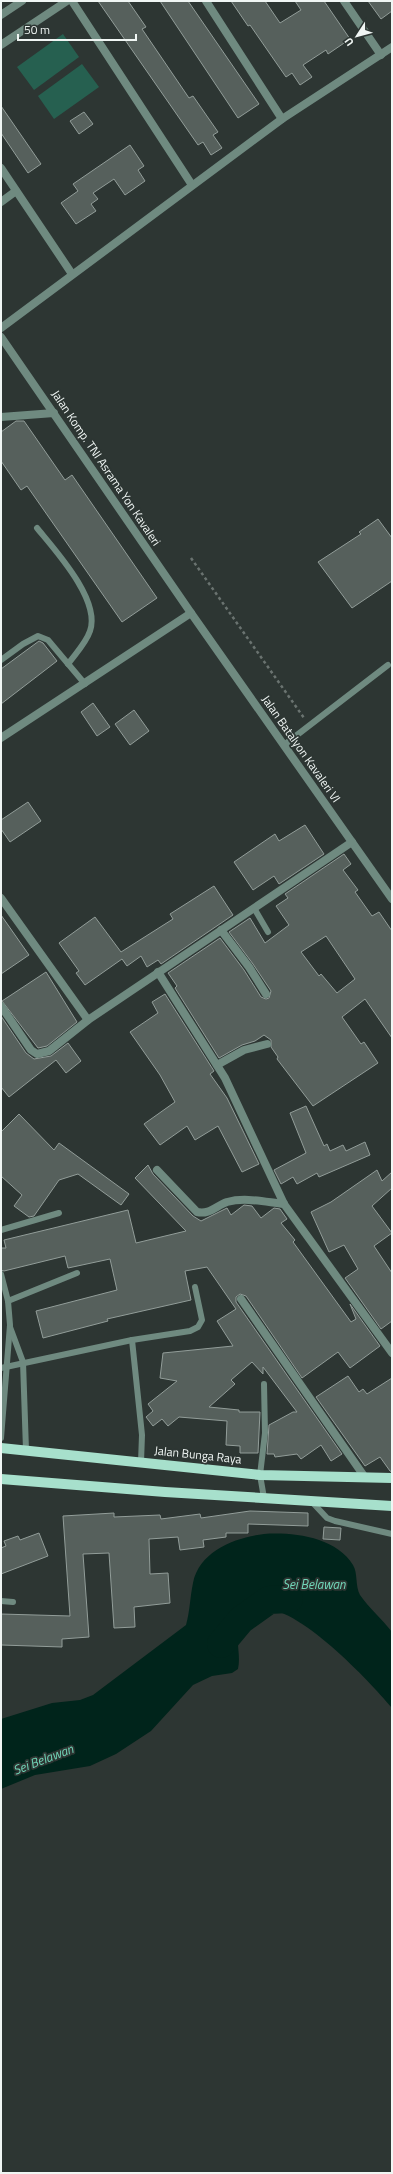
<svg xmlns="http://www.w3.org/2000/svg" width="393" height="2174" font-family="'Titillium Web',sans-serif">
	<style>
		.green { fill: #266050 }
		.water { fill: #00241b }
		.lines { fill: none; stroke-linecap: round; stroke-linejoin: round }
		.river { stroke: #00241b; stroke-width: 28 }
		.building { fill: #56605c; stroke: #929d99; fill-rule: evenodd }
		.path { stroke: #6a7370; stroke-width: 2.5; stroke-dasharray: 3 3; stroke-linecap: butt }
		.lane { stroke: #6f8a80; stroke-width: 6 }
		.street { stroke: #6f8a80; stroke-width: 8 }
		.primary { stroke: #a7e0cc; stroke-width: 10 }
		.labels { text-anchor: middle; stroke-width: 3.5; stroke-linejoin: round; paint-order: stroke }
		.street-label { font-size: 12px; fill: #f0f6f4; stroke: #2d3633 }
		.water-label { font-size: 13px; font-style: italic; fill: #71d6b8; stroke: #2d3633 }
	</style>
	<rect width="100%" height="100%" fill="#2d3633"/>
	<g class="green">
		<path d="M63,34L79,57L34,90L17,67Z"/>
		<path d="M82,64L99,87L54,119L38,96Z"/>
	</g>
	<path class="water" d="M264,1534C293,1532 336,1537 353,1565C358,1573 355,1586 360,1595C369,1608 382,1619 392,1632V1708C374,1686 276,1579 246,1616C231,1634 242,1651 238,1669L232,1673L212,1676L193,1685L151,1731L116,1754L90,1766L35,1775L1,1789V1719L52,1703L80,1700L93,1695L186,1625C190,1611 190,1597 193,1583C199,1551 236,1537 264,1534Z"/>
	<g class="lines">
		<path class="river" d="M221,1644L241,1620L269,1600L289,1599"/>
	</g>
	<g class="building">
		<path d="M98,1H128L146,27L142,29L189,98L193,96L218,132L213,135L222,148L211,155L203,142L198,145Z"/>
		<path d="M160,1H188L259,104L238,118Z"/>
		<path d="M231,1H265L280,23L301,10L295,1H324L350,39L328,54L326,50L303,65L312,77L300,85L292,73L286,77L250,25L248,26Z"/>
		<path d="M368,1H392V11L381,19Z"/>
		<path d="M1,106L41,164L28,173L1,133Z"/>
		<path d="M84,112L93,124L79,134L70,121Z"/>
		<path d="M130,145L144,166L138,170L145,181L125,195L114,179L93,193L98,199L91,204L96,211L76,224L61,203L78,191L73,184Z"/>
		<path d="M16,421H24L65,480L72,475L157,598L122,622L27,486L21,490L1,461V432Z"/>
		<path d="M378,519L392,538V581L352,608L318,562L361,534L359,532Z"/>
		<path d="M39,641L43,643L57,661L1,704V669Z"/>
		<path d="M93,703L110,727L97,736L81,712Z"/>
		<path d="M134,710L149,731L130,745L115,724Z"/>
		<path d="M28,802L41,821L10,842L1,829V820Z"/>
		<path d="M305,825L324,854L279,884L274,876L253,890L234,862L275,834L279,841Z"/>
		<path d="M344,854L351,864L343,870L358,890L355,892L372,916L379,912L392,931V1038L365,999L342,1017L361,1044L364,1042L378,1063L313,1106L277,1059L278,1057L271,1047V1040L264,1035L255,1041L242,1045L219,1058L175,988L177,986L168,973L220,938L244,970L261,997L266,999L269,998L271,991L253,964L229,932L250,918L265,943L289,925L276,906L288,898L285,894ZM326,936L355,979L337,993L321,974L319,976L301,952Z"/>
		<path d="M214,886L233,915L161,964L158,960L147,967L141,956L127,966L122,959L85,985L76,973L79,971L59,943L95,917L121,952L173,919L170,914Z"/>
		<path d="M1,915L29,955L1,974Z"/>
		<path d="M46,972L77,1022L47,1046L38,1048L2,1001Z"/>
		<path d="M165,994L214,1071L210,1074L227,1098L259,1164L242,1172L218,1126L195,1140L187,1126L160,1145L144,1124L175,1102L160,1075L130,1032L158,1013L152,1002Z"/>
		<path d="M1,1016L26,1053L34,1059L51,1056L68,1043L81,1061L66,1073L56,1060L9,1097L1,1087Z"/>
		<path d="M306,1106L324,1146L327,1144L330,1151L343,1145L346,1151L365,1142L370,1155L319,1177L317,1173L297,1184L293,1177L281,1184L274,1170L306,1153L290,1113Z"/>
		<path d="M19,1114L54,1150L59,1143L129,1194L121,1205L78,1174L59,1180L34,1216L29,1217L14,1206L22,1195L1,1176V1132Z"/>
		<path d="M148,1165L153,1174L193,1216L201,1221L227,1208L231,1215L244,1205L252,1206L261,1218L274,1208L280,1209L287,1219L281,1223L295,1240L293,1242L351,1322L356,1319L350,1304L380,1346L350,1368L338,1352L302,1378L246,1296L240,1294L236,1297V1302L342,1454L331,1461L321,1445L301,1459L297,1454L275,1457L274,1454H267L269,1425L293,1412H297L263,1367V1374L252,1362L231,1380L235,1384L209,1407L239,1410V1412H260L258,1453H240V1446L226,1445L227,1421L179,1417L168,1426L162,1419L153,1426L146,1417L153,1411L148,1404L177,1381L160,1378L163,1353L233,1346L217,1321L236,1309L207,1267L185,1271L191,1300L107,1319L108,1321L43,1338L36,1311L117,1290L110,1259L68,1268L65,1256L4,1271L1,1270V1248H6L4,1240L128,1210L136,1243L186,1231L135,1178Z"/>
		<path d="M377,1170L382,1181L392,1172V1188L372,1206L392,1233L374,1246L392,1273V1321L381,1329L345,1278L358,1269L344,1245L329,1252L311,1212L331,1202Z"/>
		<path d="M348,1376L359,1392L363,1389L367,1394L392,1378V1472L390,1471L380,1457L365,1466L316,1397Z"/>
		<path d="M250,1511L308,1513V1526L248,1524V1533H226V1537L203,1540L204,1547L180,1550L178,1537L149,1539L150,1574L168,1573L170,1603L134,1607L135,1627L114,1628L109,1553L83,1554L89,1637L62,1639V1647L1,1645V1614L70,1616L63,1516L114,1513V1517L160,1515L161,1519L200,1514L201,1518Z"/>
		<path d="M324,1527L341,1528L340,1540L323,1539Z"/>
		<path d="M39,1533L48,1556L1,1574V1548L6,1546L4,1541L18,1536L20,1540Z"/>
	</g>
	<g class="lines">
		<path class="path" d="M191,558L304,718"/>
		<g class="lane">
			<path d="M37,528C55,550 101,600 90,631C86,643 76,653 68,664"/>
			<path d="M1,660L23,644L38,636L48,640L85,684"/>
			<path d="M284,745L388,665"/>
			<path d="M254,908L268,932"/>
			<path d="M1,1230L59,1213"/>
			<path d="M1,1274L8,1301L10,1325L1,1438"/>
			<path d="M8,1301L77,1273"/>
			<path d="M10,1327L23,1362L26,1450"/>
			<path d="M132,1340L142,1435L141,1462"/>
			<path d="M1,1368L132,1340L190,1331L198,1327L202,1320L195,1287"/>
			<path d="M264,1384L265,1433L260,1475L264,1498"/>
			<path d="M312,1502L327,1518L335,1521L392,1534"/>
			<path d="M1,1601L13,1602"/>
		</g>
		<g class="street">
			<path d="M72,1L192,185"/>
			<path d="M206,1L282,119"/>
			<path d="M344,1L381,55"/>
			<path d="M1,15L22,1"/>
			<path d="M1,45L67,1"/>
			<path d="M1,168L72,274"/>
			<path d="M1,202L16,191"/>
			<path d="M1,328L282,119L392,47"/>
			<path d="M1,337L191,613L392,899"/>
			<path d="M1,417L54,413"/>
			<path d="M1,738L191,613"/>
			<path d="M1,898L88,1020"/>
			<path d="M221,930L249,967L266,994"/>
			<path d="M158,972L225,1078L284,1204L392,1353"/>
			<path d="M1,1006L31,1050L37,1054L49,1051L88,1020L352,842"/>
			<path d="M217,1065L244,1050L267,1044"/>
			<path d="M157,1170L197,1212C209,1215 216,1206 227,1202C245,1197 265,1202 284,1204"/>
			<path d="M241,1299L364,1476"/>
		</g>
		<g class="primary">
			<path d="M1,1448L260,1475L392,1478"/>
			<path d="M1,1479L165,1492L392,1506"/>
		</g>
	</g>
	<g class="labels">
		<g class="street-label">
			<text transform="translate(106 468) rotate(56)" y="4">Jalan Komp. TNI Asrama Yon Kavaleri</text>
			<text transform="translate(301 749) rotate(55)" y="4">Jalan Batalyon Kavaleri VI</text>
			<text transform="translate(198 1455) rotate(6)" y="4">Jalan Bunga Raya</text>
		</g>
		<g class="water-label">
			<text x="314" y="1589">Sei Belawan</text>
			<text transform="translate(43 1759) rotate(-21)" y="5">Sei Belawan</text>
		</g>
	</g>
	<rect width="393" height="2174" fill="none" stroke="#f0f6f4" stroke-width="4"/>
	<g transform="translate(357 36) rotate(234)" stroke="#2d3633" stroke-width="3" paint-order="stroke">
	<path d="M0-3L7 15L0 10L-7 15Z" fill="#f0f6f4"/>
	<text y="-6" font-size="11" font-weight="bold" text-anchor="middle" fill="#f0f6f4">U</text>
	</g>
	<path d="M18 34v6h118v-6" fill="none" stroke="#f0f6f4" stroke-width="2"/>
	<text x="24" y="34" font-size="12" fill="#f0f6f4" stroke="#2d3633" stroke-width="3" paint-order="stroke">50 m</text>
</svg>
